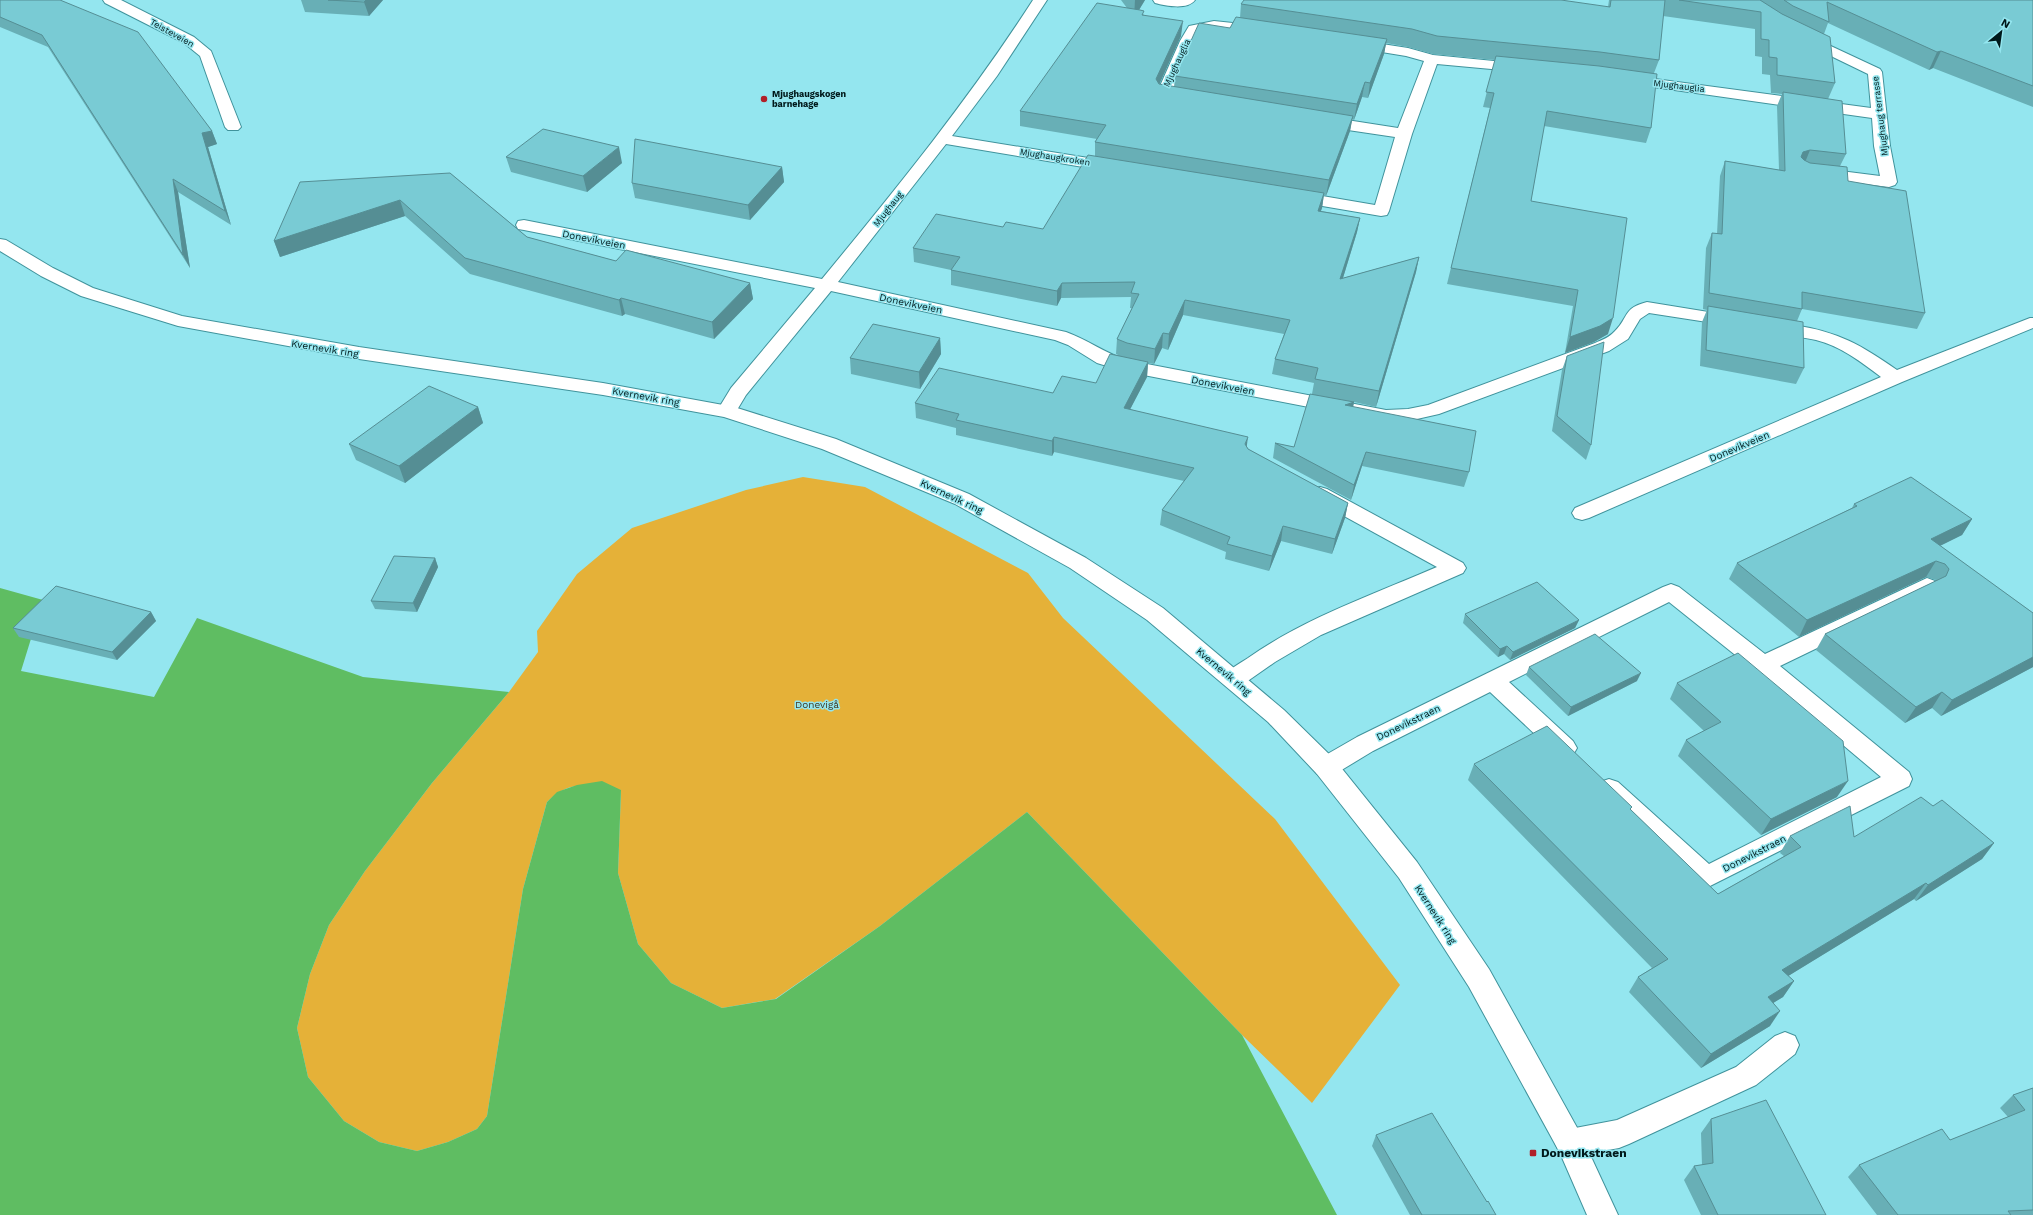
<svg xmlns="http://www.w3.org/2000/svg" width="2033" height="1215" font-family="'Work Sans',sans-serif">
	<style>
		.green { fill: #e5b138 }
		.water { fill: #5fbd62 }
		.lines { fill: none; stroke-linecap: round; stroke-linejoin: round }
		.minor-casing { stroke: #40939c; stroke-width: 2 }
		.major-casing { stroke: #40939c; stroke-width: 2 }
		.minor { fill: #fff; fill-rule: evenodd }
		.major { fill: #fff; fill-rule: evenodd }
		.wall { fill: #68afb6 }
		.shaded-wall { fill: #558e94 }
		.building { fill: #79cbd4; stroke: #558e94 }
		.poi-dot { fill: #b11f28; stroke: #94e6ef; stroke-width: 1.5 }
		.labels { text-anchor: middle; stroke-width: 3; stroke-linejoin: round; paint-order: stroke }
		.far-street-label { font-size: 9px; fill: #00191b; stroke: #94e6ef }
		.far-poi-label { font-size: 9px; font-weight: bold; fill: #00191b; stroke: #94e6ef; text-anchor: start }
		.street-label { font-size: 10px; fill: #00191b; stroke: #94e6ef }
		.park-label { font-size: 10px; fill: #403520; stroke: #94e6ef }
		.near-poi-label { font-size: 12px; font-weight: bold; fill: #00191b; stroke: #94e6ef; text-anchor: start }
	</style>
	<rect width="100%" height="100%" fill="#94e6ef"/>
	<path class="green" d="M803,477L865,487L1028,573L1063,618L1275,819L1400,985L1312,1103L1242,1035L1027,812L880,926L775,999L722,1008L671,983L638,944L618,873L621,790C591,786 570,778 547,802L523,889L487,1116L477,1129L448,1142L417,1151L379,1142L344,1121L308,1077L297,1028L310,974L329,925L365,871L432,783L509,692L538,652L537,631L577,574L632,528L746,490Z"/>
	<path class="water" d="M0,588L43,600L21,671L154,697L197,618L363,677L509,692L432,783L365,871L329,925L310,974L297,1028L308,1077L344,1121L379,1142L417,1151L448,1142L477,1129L487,1116L523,889L547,802L557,792L577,785L602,781L621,790L618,873L638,944L671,983L722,1008L776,999L880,926L1027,812L1242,1035L1337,1215H0Z"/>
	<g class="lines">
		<g class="minor-casing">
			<g id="minor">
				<path d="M103,0H121L194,37L211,51L241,127L238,130H228L225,127L200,56L184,43L105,3Z"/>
				<path d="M1033,0H1047L997,76L952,136L1113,162L1119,164L1121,167L1119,170L1113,172L946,144L838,282L1066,332C1088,340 1105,353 1126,360L1386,410L1408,409L1428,405L1595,343C1602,340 1610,337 1615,331C1629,317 1623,308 1647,302L1733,316L1739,317L1742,321L1739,325L1733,326L1649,313L1640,319L1628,339L1609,351L1439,414L1408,421L1386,422L1123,371L1097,363L1068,345L1055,340L831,291L746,395L734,415L727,417L720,415L717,411L731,388L815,288L524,230L518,229L516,225L518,221L524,220L822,279C896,189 970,98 1033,0Z"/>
				<path d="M1153,0H1195C1188,10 1166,6 1155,3Z"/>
				<path d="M1214,21L1261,26L1266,27L1268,30L1266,33L1261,34L1214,29L1199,32L1172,92L1186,95L1188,98L1186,101L1181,102L1158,98L1156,95L1180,41L1189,26Z"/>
				<path d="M1805,34L1880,69L1882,72L1890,146L1897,182L1895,185L1889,187L1817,178L1811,176L1809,173L1811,170L1817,168L1880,176L1874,146L1872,118L1625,83L1620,82L1618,79L1620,76L1625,75L1871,108L1868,74L1800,41L1798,38L1800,35Z"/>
				<path d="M1356,40L1408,48L1433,55L1524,64L1529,65L1531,68L1529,71L1524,72L1437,64L1412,134L1389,211L1387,215L1381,216L1293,201L1287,199L1285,196L1287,193L1293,191L1375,205L1395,137L1321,126L1316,124L1313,121L1316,118L1321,116L1398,128L1424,61L1406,56L1351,47L1349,44L1351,41Z"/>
				<path d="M2030,318H2033V328L1902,382L1589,518L1582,520L1575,518L1572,513L1575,508L1881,377C1861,362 1841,346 1816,340C1800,336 1783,336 1767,332L1764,328L1767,324C1776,322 1785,324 1794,325C1839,332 1861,345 1897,370Z"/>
				<path d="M1320,487L1327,489L1463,563L1466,568L1463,573L1321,635L1275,662L1242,685L1234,688L1226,685L1223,679C1228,669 1239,664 1248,658C1305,618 1372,595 1437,567L1313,499L1310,494L1313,489Z"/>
				<path d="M1927,578L1935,581L1938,586L1935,591L1780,666L1909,772L1912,779L1909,786L1706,888L1697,885L1600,796L1597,789L1600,782L1609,779L1618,782L1709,864L1881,777L1754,670L1669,602L1509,682L1573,741L1577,748L1573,755L1565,757L1557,755L1490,692L1373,751L1335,774L1326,777L1317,774L1314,767L1317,760L1357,737L1663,587L1671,584L1679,587L1765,654Z"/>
				<path d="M1785,1032L1795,1036L1799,1045L1795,1054L1756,1085L1629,1144L1619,1148L1570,1157L1560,1153L1555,1143L1560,1133L1570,1129L1617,1120L1736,1067L1775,1036Z"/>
			</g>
		</g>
		<g class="major-casing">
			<path id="major" d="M0,239L6,240L53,268L93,288L182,316L359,347L603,383L734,407L836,439L969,494L1086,558L1163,608L1284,710L1335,760L1417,862L1489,969L1580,1133L1618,1215H1587L1560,1153L1469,987L1399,878L1317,774L1268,722L1147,620L1070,568L955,504L822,449L724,417L603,395L359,359L178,326L81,296L41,276L0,251Z"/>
		</g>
		<use href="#minor" class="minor"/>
		<use href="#major" class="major"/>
	</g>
	<g class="wall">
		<path d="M0,0L212,131L217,144L208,147L231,225L178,192L190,268L48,47L0,27Z"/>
		<path d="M301,0H383L369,16L305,12Z"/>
		<path d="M1121,0H1145L1139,10L1144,15L1181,36L1159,84L1174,87L1175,76L1230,28L1240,18L1241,4L1608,7L1609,0H2033V107L1933,68L1929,70L1828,23L1824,34L1835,83L1828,99L1846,154L1840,166L1848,181L1925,313L1917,329L1802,309L1797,321L1804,368L1796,384L1700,366L1702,322L1707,310L1703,309L1706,248L1712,233L1717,234L1720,176L1725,161L1779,170L1777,106L1782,94L1771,93L1770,75L1762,74V57L1755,56V29L1663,16L1659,60L1654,73L1651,128L1646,143L1544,126L1531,201L1608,334L1594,342L1565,353L1573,306L1447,284L1490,108L1483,107L1495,60L1433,54L1408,47L1386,43L1384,54L1368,98L1362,97L1354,120L1352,119L1350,131L1326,196L1324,195L1322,208L1321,211L1360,218L1357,232L1343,278L1419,257L1416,272L1376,407L1354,402L1353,407L1469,472L1464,487L1362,466L1351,500L1273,458L1275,443L1294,447L1312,394L1314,383L1272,374L1275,359L1284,334L1183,315L1168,350L1162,348L1154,364L1148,363L1147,377L1130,409L1247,447L1248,449L1348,503L1345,518L1332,554L1281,541L1269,571L1225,559L1226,552L1160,525L1162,510L1184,481L1054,452L1052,456L956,435V428L916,418L915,403L1053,393L1096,383L1118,355L1116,354L1117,339L1132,308H1130L1131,297L1061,298L1057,306L951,285V270L914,262L913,248L1003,227L1043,229L1095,156V142L1097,139L1020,126V111L1127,8Z"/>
		<path d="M506,157L622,163L587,192L511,172Z"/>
		<path d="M782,167L784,182L750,220L635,198L632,183Z"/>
		<path d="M450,173L527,237L616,261L750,283L753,299L714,339L625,314L622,316L470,274L405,216L280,257L274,241Z"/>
		<path d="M940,338L941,354L920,389L851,374L850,358Z"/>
		<path d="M1567,356L1591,445L1586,460L1552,431L1562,370Z"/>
		<path d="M478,407L483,423L405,483L356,460L349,444Z"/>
		<path d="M1854,504L1972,519L1962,535L1940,546L2033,613V667L1941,716L1932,708L1905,723L1816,650L1825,634L1936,581V580L1926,577L1799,637L1729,579L1737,563L1852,508Z"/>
		<path d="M435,558L438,567L417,612L375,609L371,601Z"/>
		<path d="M151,612L156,621L117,660L19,637L13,628Z"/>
		<path d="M1465,614L1579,620L1575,628L1510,660L1504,654L1498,657L1463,623Z"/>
		<path d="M1529,667L1637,681L1568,716L1526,675Z"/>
		<path d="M1677,683L1837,797L1761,835L1678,756L1686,740L1704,731L1670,699Z"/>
		<path d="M1474,764L1631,810L1718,894L1784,856L1780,853L1790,836L1854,837L1933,806L1994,843L1982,859L1916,901L1914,899L1788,976L1794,981L1783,997L1773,1003L1770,1026L1701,1068L1629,992L1638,977L1652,968L1468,780Z"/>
		<path d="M2033,1088V1215H1877L1848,1177L1859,1165L1950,1140L2008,1117L2000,1108L2013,1095Z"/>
		<path d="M1711,1119L1826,1215H1701L1684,1180L1694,1166L1702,1165L1701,1133Z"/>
		<path d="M1376,1135L1487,1202L1496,1215H1410L1372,1146Z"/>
	</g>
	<g class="shaded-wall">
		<path d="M366,0H383L369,16L364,2Z"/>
		<path d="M1135,0H1145L1134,18Z"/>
		<path d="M1183,21L1181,36L1155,94L1156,79Z"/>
		<path d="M1387,39L1384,54L1368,98L1370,83Z"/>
		<path d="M1941,51L1933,68L1929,70L1937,52Z"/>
		<path d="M1365,82L1362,97L1354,120L1357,104Z"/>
		<path d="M1353,116L1350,131L1326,196L1329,180Z"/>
		<path d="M212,131L217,144L208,147L231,225L225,211L202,133Z"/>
		<path d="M619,147L622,163L587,192L583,176Z"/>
		<path d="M1810,150L1804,165L1797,167L1803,152Z"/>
		<path d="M782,167L784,182L750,220L748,205Z"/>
		<path d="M173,179L178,192L190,268L183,255Z"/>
		<path d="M1324,193L1322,208L1315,225L1318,211Z"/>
		<path d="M400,200L405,216L280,257L274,241Z"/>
		<path d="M1360,218L1357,232L1338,294L1340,279Z"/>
		<path d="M1419,257L1416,272L1376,407L1379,391Z"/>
		<path d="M750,283L753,299L714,339L712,322Z"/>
		<path d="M1062,283L1061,298L1057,306V291Z"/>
		<path d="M621,298L625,314L622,316L619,300Z"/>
		<path d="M1185,300L1183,315L1168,350L1169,334Z"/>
		<path d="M1613,318L1608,334L1594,342L1565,353L1570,337Z"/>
		<path d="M1163,333L1162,348L1154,364L1155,349Z"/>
		<path d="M940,338L941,354L920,389L919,372Z"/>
		<path d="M1148,362L1147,377L1123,423L1124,408Z"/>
		<path d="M1354,402L1351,417L1345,405Z"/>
		<path d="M478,407L483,423L405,483L399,466Z"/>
		<path d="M1054,437V452L1052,456V441Z"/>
		<path d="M1248,437L1246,452L1245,444Z"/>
		<path d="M1366,452L1362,466L1351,500L1354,485Z"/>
		<path d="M1348,503L1345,518L1332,554L1335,539Z"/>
		<path d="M1972,519L1962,535L1921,555L1931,539Z"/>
		<path d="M1283,526L1281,541L1269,571L1272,556Z"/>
		<path d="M435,558L438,567L417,612L413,603Z"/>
		<path d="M1936,561L1926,577L1799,637L1807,620Z"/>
		<path d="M151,612L156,621L117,660L112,652Z"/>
		<path d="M1579,620L1575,628L1510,660L1513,652Z"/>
		<path d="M1507,646L1504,654L1498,657L1500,649Z"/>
		<path d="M2033,657V667L1941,716L1952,700Z"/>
		<path d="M1641,673L1637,681L1568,716L1571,707Z"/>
		<path d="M1942,692L1932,708L1905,723L1916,707Z"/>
		<path d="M1848,781L1837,797L1761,835L1771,819Z"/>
		<path d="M1994,843L1982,859L1916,901L1928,885Z"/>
		<path d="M1926,883L1914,899L1772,986L1782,970Z"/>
		<path d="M1794,981L1783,997L1757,1013L1768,997Z"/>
		<path d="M1780,1011L1770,1026L1701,1068L1711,1054Z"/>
	</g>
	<g class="building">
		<path d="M0,0H60L138,32L212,131L202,133L225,211L173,179L183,255L42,35L0,17Z"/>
		<path d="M328,0H366L364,2Z"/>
		<path d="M1244,0H1561L1610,7L1611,0H1665L1659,60L1600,52L1437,36L1412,29L1241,4Z"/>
		<path d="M1679,0H1760L1782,14L1830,37L1835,83L1777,75V58L1769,57V40L1761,39V12Z"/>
		<path d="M1784,0H2033V86L1941,51L1937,52L1827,2L1829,22L1793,6Z"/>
		<path d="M1097,3L1140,10L1144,11L1142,15L1183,21L1156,79L1159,84L1353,116L1329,180L1095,142L1106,125L1020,111Z"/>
		<path d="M1236,17L1387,39L1370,83L1365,82L1357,104L1175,76L1199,23L1230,28Z"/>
		<path d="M1496,56L1599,66L1657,74L1651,128L1547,111L1531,201L1627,218L1613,318L1600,326L1570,337L1578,290L1451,268L1494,93L1486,92Z"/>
		<path d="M1783,92L1842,101L1846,154L1810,150L1803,152L1801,157L1804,160L1810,163L1847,167L1848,181L1906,191L1925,313L1802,292V309L1709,293L1712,233L1722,234L1725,161L1785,171Z"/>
		<path d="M543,129L619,147L583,176L506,157Z"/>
		<path d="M635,139L782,167L748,205L707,197L632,183Z"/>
		<path d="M1088,155L1324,193L1318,211L1360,218L1340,279L1419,257L1379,391L1315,379L1318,368L1275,359L1290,320L1185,300L1169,334L1163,333L1155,349L1127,343L1117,339L1139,294L1131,293L1135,282L1062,283L1057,291L951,270L960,257L913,248L936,214L1003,227L1006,222L1043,229Z"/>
		<path d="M450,173L527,237L616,261L626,250L750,283L712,322L621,298L619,300L465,258L400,200L274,241L300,182Z"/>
		<path d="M1708,306L1803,322L1804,368L1706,350Z"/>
		<path d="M873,324L940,338L919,372L850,358Z"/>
		<path d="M1604,342L1591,445L1557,416L1567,356Z"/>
		<path d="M1110,354L1148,362L1124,408L1248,437L1245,444L1248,449L1348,503L1335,539L1283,526L1272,556L1227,544L1230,537L1162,510L1194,468L1054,437L1052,441L956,420L959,414L915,403L939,368L1053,393L1062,376L1096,383Z"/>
		<path d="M429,386L478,407L399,466L349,444Z"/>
		<path d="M1310,394L1354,402L1345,405L1476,431L1469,472L1366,452L1354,485L1275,443L1294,447Z"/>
		<path d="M1911,477L1972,519L1931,539L2033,613V657L1952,700L1942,692L1916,707L1825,634L1946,576L1949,569L1945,564L1936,561L1807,620L1737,563L1857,506L1854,504Z"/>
		<path d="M394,556L435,558L413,603L371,601Z"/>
		<path d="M1537,582L1579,620L1513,652L1507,646L1500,649L1465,614Z"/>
		<path d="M56,586L151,612L112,652L13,628Z"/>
		<path d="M1595,634L1641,673L1571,707L1529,667Z"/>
		<path d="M1738,653L1843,741L1848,781L1771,819L1686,740L1721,722L1677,683Z"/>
		<path d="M1547,726L1632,807L1630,809L1718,894L1801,847L1790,836L1850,806L1854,837L1921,797L1933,806L1942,800L1994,843L1928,885L1926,883L1782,970L1794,981L1768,997L1780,1011L1711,1054L1638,977L1668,959L1474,764Z"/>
		<path d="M2033,1088V1210L2008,1211L2011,1215H1898L1859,1165L1942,1129L1950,1140L2025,1110L2013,1095Z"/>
		<path d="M1766,1100L1826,1215H1718L1694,1166L1713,1163L1711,1119Z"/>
		<path d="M1432,1113L1487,1202L1488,1201L1496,1215H1422L1376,1135Z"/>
	</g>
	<g class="poi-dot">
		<circle cx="764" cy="99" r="4"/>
		<rect x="1529" y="1149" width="8" height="8" rx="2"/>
	</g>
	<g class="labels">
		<g class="far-street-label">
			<text transform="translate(172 33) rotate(29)" y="3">Teisteveien</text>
			<text transform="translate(1177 63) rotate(-65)" y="3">Mjughauglia</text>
			<text transform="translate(1679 86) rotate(7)" y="3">Mjughauglia</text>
			<text transform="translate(1880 116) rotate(-97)" y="3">Mjughaug terrasse</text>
			<text transform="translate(1055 157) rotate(9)" y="3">Mjughaugkroken</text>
			<text transform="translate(888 209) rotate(-52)" y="3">Mjughaug</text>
		</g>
		<g class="far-poi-label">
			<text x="772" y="97">Mjughaugskogen<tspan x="772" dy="10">barnehage</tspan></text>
		</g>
		<g class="street-label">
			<text transform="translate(594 239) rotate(11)" y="4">Donevikveien</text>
			<text transform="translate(911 303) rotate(12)" y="4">Donevikveien</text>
			<text transform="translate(325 348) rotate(9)" y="4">Kvernevik ring</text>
			<text transform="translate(1223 385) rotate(11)" y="4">Donevikveien</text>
			<text transform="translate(646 396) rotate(10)" y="4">Kvernevik ring</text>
			<text transform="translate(1739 446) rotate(-23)" y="4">Donevikveien</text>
			<text transform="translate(952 496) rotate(25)" y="4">Kvernevik ring</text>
			<text transform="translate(1224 671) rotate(40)" y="4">Kvernevik ring</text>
			<text transform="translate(1408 722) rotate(-26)" y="4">Donevikstraen</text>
			<text transform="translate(1754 853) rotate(-27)" y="4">Donevikstraen</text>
			<text transform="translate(1436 914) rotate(57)" y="4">Kvernevik ring</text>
		</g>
		<g class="park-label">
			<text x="817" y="708">Donevigå</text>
		</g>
		<g class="near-poi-label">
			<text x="1541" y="1157">Donevikstraen</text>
		</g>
	</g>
	<g transform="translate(2001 32) rotate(29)" stroke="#94e6ef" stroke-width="3" paint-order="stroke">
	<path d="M0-3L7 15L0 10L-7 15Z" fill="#00191b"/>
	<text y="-6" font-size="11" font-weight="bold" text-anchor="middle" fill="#00191b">N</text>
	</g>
</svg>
